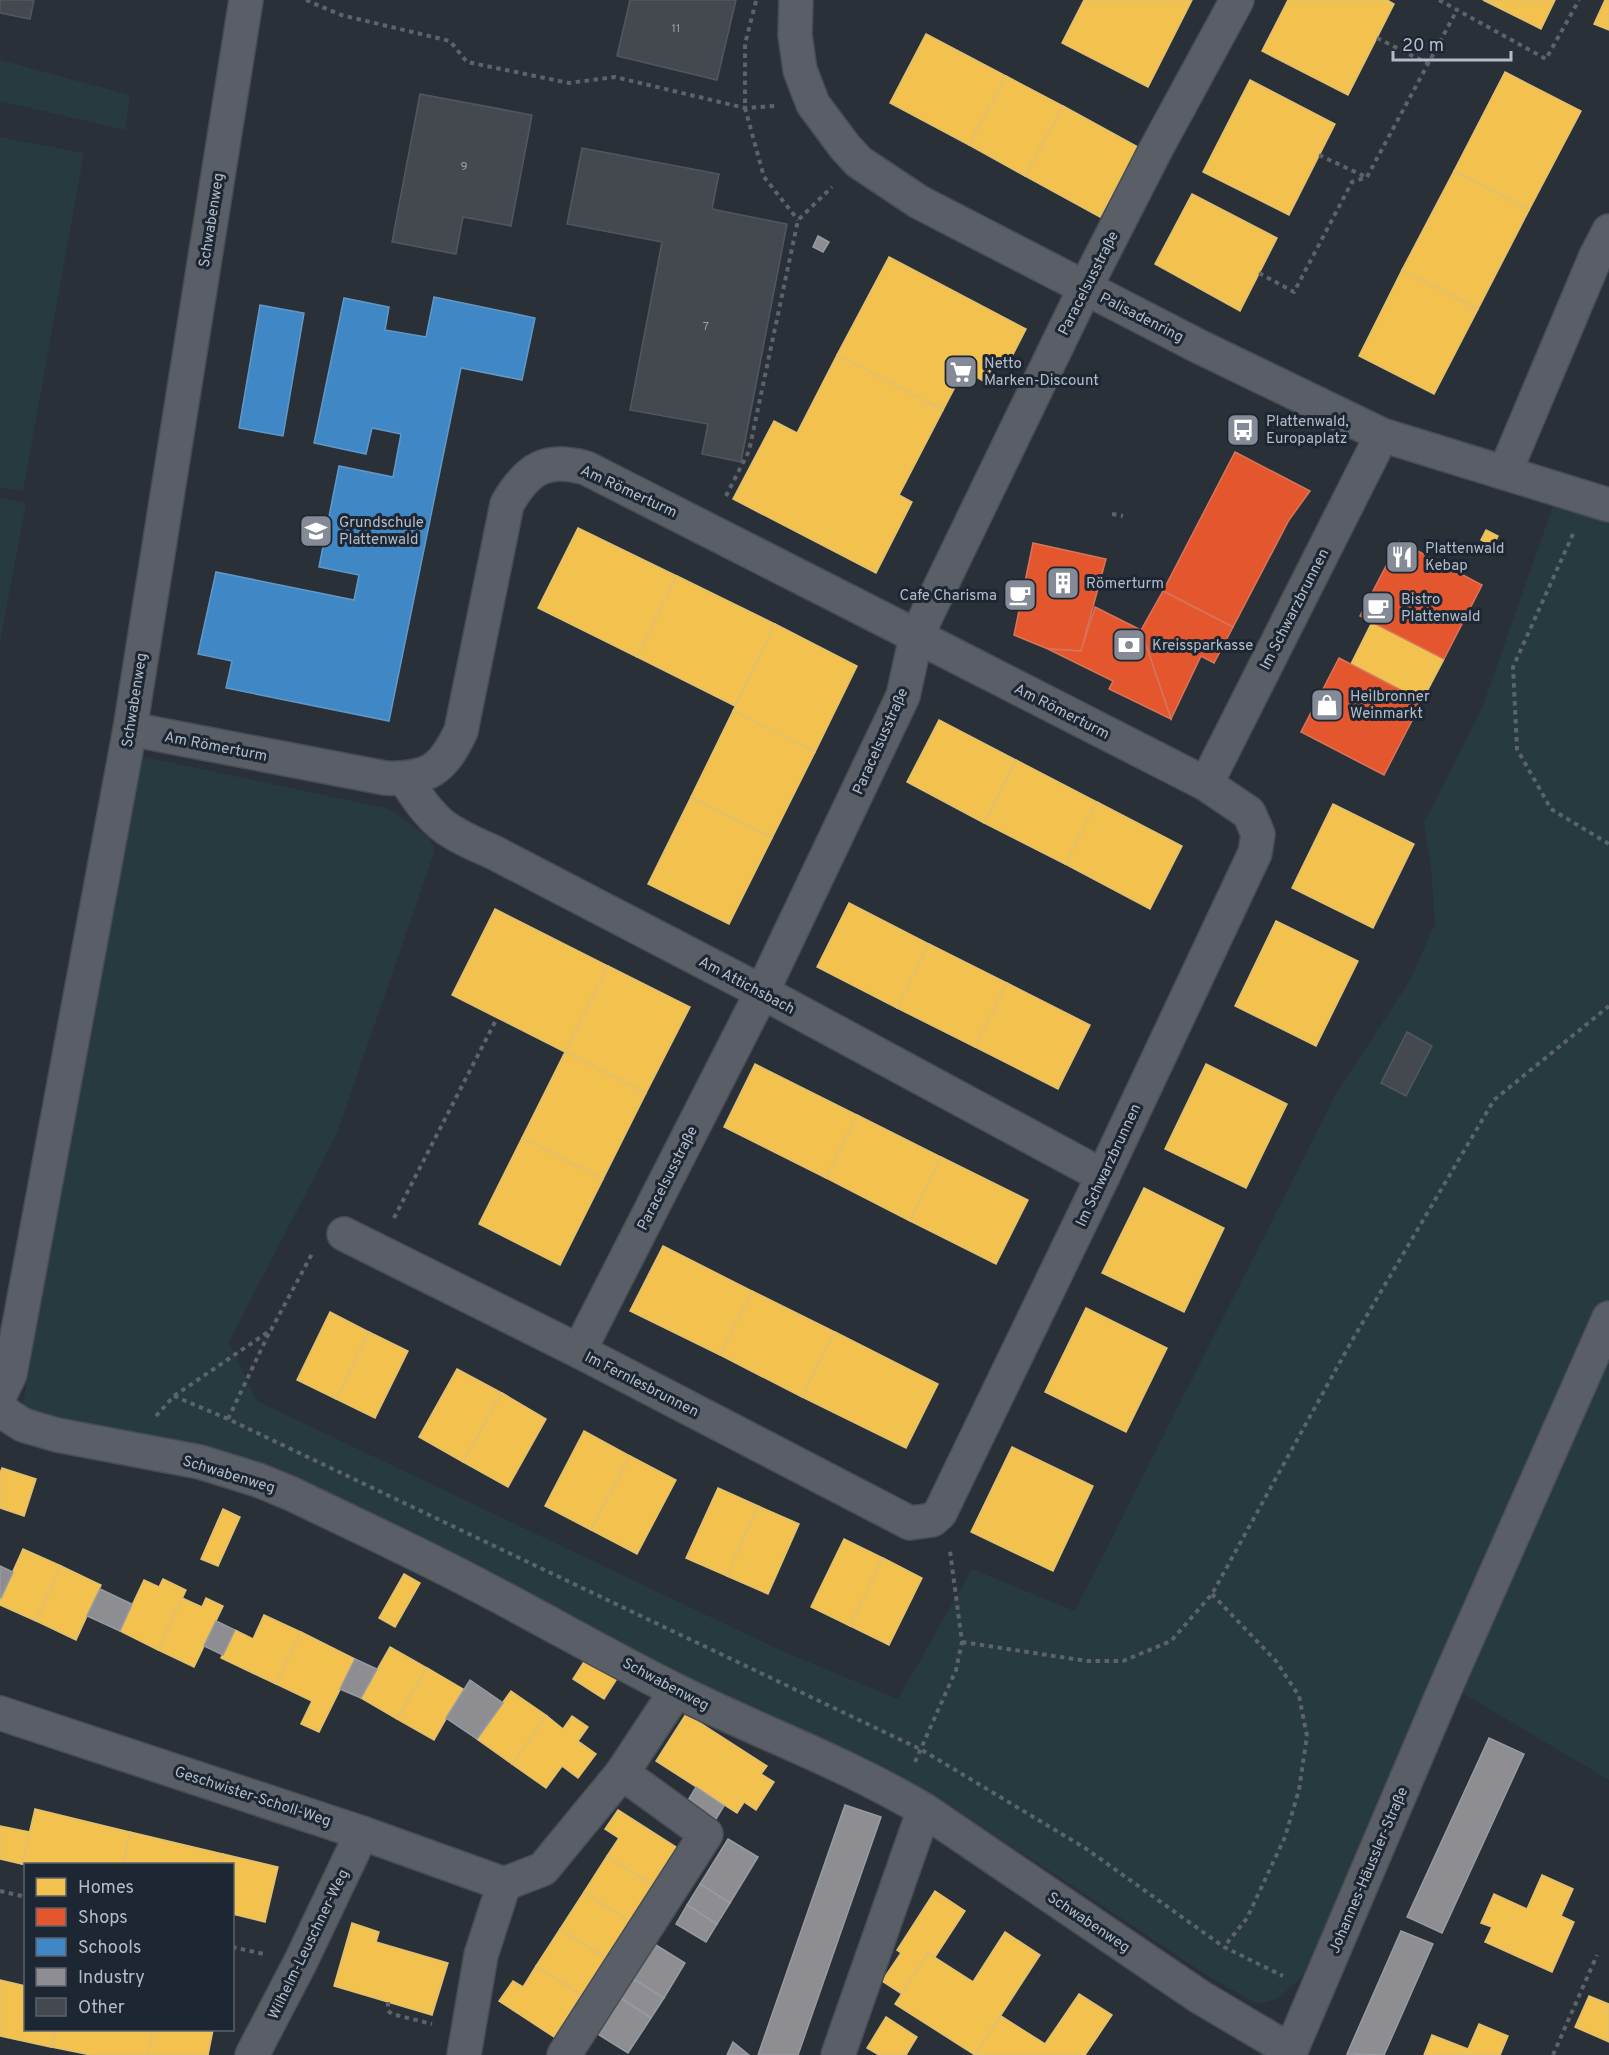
<svg xmlns="http://www.w3.org/2000/svg" width="1609" height="2055" font-family="Overpass,sans-serif">
	<style>
		.green { fill: #273a3e }
		.homes { fill: #f2c14e; stroke: #dfc073; stroke-width: 1.5 }
		.shops { fill: #e4572e; stroke: #d6755c; stroke-width: 1.5 }
		.schools { fill: #3f88c5; stroke: #6298c6; stroke-width: 1.5 }
		.industry { fill: #8d8d92; stroke: #999ba2; stroke-width: 1.5 }
		.building { fill: #444950; stroke: #52575f; stroke-width: 1.5 }
		.lines { fill: none; stroke-linecap: round; stroke-linejoin: round }
		.minor-casing { stroke: #484c53; stroke-width: 36 }
		.path { stroke: #5d636a; stroke-width: 4; stroke-dasharray: 4.5 4.5; stroke-linecap: butt }
		.minor { stroke: #5a5e66; stroke-width: 33 }
		.labels { text-anchor: middle; stroke-width: 6; stroke-linejoin: round; paint-order: stroke }
		.number-label { font-size: 12px; fill: #989fab }
		.street-label { font-size: 15px; fill: #b4bcc9; stroke: #1d2633 }
		.poi-label { font-size: 15px; fill: #b4bcc9; stroke: #1d2633; text-anchor: start }
	</style>
	<rect width="100%" height="100%" fill="#2a3038"/>
	<g class="green">
		<path d="M0,60L130,95L125,130L0,101Z"/>
		<path d="M0,137L84,153L23,491L0,487Z"/>
		<path d="M1559,489L1609,505V1780L1447,1684L1308,1971L1278,1999L1258,2004C1209,1979 1165,1947 1119,1917C1051,1871 982,1826 910,1787L479,1573L285,1472L255,1463L132,1436L22,1409L140,756L390,809L429,838L435,850L337,1133L229,1342L257,1401L782,1651L898,1699L972,1569L1075,1611L1337,1092L1409,982L1435,924L1431,869L1424,822L1481,711Z"/>
		<path d="M0,498L26,503L0,643Z"/>
	</g>
	<g class="homes">
		<path d="M1084,0H1192L1148,87L1062,43Z"/>
		<path d="M1288,0H1387L1394,4L1348,95L1262,51Z"/>
		<path d="M1483,0H1555L1541,29Z"/>
		<path d="M1605,0H1609V30L1594,24Z"/>
		<path d="M926,34L1006,76L969,145L890,103Z"/>
		<path d="M1505,72L1581,111L1529,210L1454,171Z"/>
		<path d="M1006,76L1063,106L1025,176L969,145Z"/>
		<path d="M1250,80L1335,124L1289,215L1203,172Z"/>
		<path d="M1063,106L1138,147L1100,217L1025,176Z"/>
		<path d="M1454,171L1529,210L1478,309L1402,270Z"/>
		<path d="M1192,194L1277,238L1240,311L1155,264Z"/>
		<path d="M889,257L1026,329L1005,370L994,364L985,382L964,370L943,410L837,355Z"/>
		<path d="M1402,270L1478,309L1434,394L1359,356Z"/>
		<path d="M837,355L943,410L899,495L912,502L876,573L733,499L774,421L797,433Z"/>
		<path d="M578,528L677,576L637,657L538,608Z"/>
		<path d="M1486,530L1498,536L1493,546L1481,540Z"/>
		<path d="M677,576L775,624L735,706L637,657Z"/>
		<path d="M1372,622L1444,659L1422,701L1351,664Z"/>
		<path d="M775,624L857,666L815,752L733,711Z"/>
		<path d="M733,711L815,752L772,838L691,797Z"/>
		<path d="M939,720L1016,760L984,823L907,782Z"/>
		<path d="M1016,760L1097,802L1065,864L984,823Z"/>
		<path d="M691,797L772,838L729,924L648,884Z"/>
		<path d="M1097,802L1182,846L1150,909L1065,864Z"/>
		<path d="M1333,804L1414,844L1373,928L1292,888Z"/>
		<path d="M849,903L929,944L897,1008L817,967Z"/>
		<path d="M495,909L608,966L565,1052L452,995Z"/>
		<path d="M1276,921L1358,961L1316,1046L1235,1006Z"/>
		<path d="M929,944L1007,983L975,1047L897,1008Z"/>
		<path d="M608,966L690,1007L646,1093L565,1052Z"/>
		<path d="M1007,983L1090,1025L1058,1089L975,1047Z"/>
		<path d="M565,1052L646,1093L603,1179L522,1138Z"/>
		<path d="M755,1064L857,1115L826,1178L724,1127Z"/>
		<path d="M1206,1064L1287,1104L1246,1188L1165,1149Z"/>
		<path d="M857,1115L941,1157L910,1221L826,1178Z"/>
		<path d="M522,1138L603,1179L560,1265L479,1224Z"/>
		<path d="M941,1157L1028,1200L996,1264L910,1221Z"/>
		<path d="M1144,1188L1224,1228L1184,1312L1102,1273Z"/>
		<path d="M663,1246L752,1291L720,1355L630,1311Z"/>
		<path d="M752,1291L835,1332L802,1397L720,1355Z"/>
		<path d="M1086,1308L1167,1348L1126,1432L1045,1392Z"/>
		<path d="M330,1312L369,1332L336,1399L297,1380Z"/>
		<path d="M369,1332L408,1351L375,1418L336,1399Z"/>
		<path d="M835,1332L938,1384L906,1448L802,1397Z"/>
		<path d="M457,1369L502,1393L463,1462L419,1437Z"/>
		<path d="M502,1393L546,1419L508,1487L463,1462Z"/>
		<path d="M584,1431L630,1456L591,1530L545,1506Z"/>
		<path d="M1012,1447L1093,1486L1053,1571L971,1532Z"/>
		<path d="M630,1456L676,1480L637,1554L591,1530Z"/>
		<path d="M2,1468L36,1479L24,1516L0,1508V1473Z"/>
		<path d="M718,1488L758,1506L727,1576L686,1558Z"/>
		<path d="M758,1506L799,1524L768,1594L727,1576Z"/>
		<path d="M223,1509L240,1517L218,1566L201,1559Z"/>
		<path d="M844,1539L883,1558L850,1626L811,1607Z"/>
		<path d="M23,1549L61,1566L36,1621L0,1605V1600Z"/>
		<path d="M883,1558L922,1578L889,1645L850,1626Z"/>
		<path d="M61,1566L101,1585L76,1640L36,1621Z"/>
		<path d="M404,1574L420,1583L395,1627L379,1618Z"/>
		<path d="M163,1579L186,1590L158,1650L120,1631L144,1580L159,1587Z"/>
		<path d="M182,1598L202,1607L206,1598L223,1606L194,1667L158,1650Z"/>
		<path d="M264,1615L301,1632L276,1684L221,1658L235,1630L253,1639Z"/>
		<path d="M301,1632L355,1659L319,1732L301,1724L312,1701L276,1684Z"/>
		<path d="M390,1647L427,1668L397,1719L361,1698Z"/>
		<path d="M587,1657L618,1677L604,1699L573,1679Z"/>
		<path d="M427,1668L463,1689L434,1740L397,1719Z"/>
		<path d="M511,1691L547,1716L512,1764L477,1739Z"/>
		<path d="M686,1714L767,1766L761,1774L774,1782L756,1810L744,1802L737,1813L656,1761Z"/>
		<path d="M547,1716L563,1729L572,1716L588,1727L578,1741L596,1754L578,1778L562,1766L546,1788L512,1764Z"/>
		<path d="M35,1809L130,1832L123,1864H22Z"/>
		<path d="M618,1810L676,1847L652,1885L607,1856L619,1838L605,1829Z"/>
		<path d="M0,1826L30,1832L22,1864L0,1859Z"/>
		<path d="M130,1832L223,1854L221,1864H123Z"/>
		<path d="M223,1854L278,1867L265,1922L232,1914V1864H221Z"/>
		<path d="M607,1856L652,1885L629,1921L584,1892Z"/>
		<path d="M1542,1875L1573,1889L1561,1916L1574,1922L1552,1972L1485,1942L1492,1927L1481,1923L1494,1894L1527,1909Z"/>
		<path d="M935,1891L965,1911L935,1957L928,1953L902,1994L882,1981L901,1953L897,1950Z"/>
		<path d="M584,1892L629,1921L605,1958L560,1929Z"/>
		<path d="M352,1923L379,1932L376,1942L448,1963L432,2015L334,1986Z"/>
		<path d="M560,1929L605,1958L581,1995L536,1966Z"/>
		<path d="M1005,1932L1040,1955L975,2055L895,2004L928,1953L973,1982Z"/>
		<path d="M536,1966L581,1995L554,2037L499,2001L513,1981L523,1987Z"/>
		<path d="M0,1980L26,1986V2030H55L51,2047L0,2036Z"/>
		<path d="M1079,1994L1112,2015L1085,2055H975L1001,2016L1045,2044Z"/>
		<path d="M1589,1996L1609,2004V2042L1575,2027Z"/>
		<path d="M886,2017L917,2037L906,2055H879L867,2048Z"/>
		<path d="M1479,2024L1508,2036L1500,2055H1424L1432,2035L1468,2049Z"/>
		<path d="M55,2030H153L148,2055H91L51,2047Z"/>
		<path d="M153,2030H213L208,2055H148Z"/>
	</g>
	<g class="shops">
		<path d="M1235,452L1310,491L1289,520L1233,627L1163,591Z"/>
		<path d="M1399,541L1482,585L1444,659L1360,616Z"/>
		<path d="M1033,543L1106,559L1081,651L1048,649L1014,635Z"/>
		<path d="M1163,591L1233,627L1214,663L1201,656L1171,719L1141,630Z"/>
		<path d="M1095,607L1141,630L1171,719L1109,689L1113,681L1048,649L1081,651Z"/>
		<path d="M1339,658L1422,701L1384,775L1301,732Z"/>
	</g>
	<g class="schools">
		<path d="M434,297L535,318L522,380L461,368L389,721L226,688L232,661L198,654L216,572L354,600L359,575L319,567L339,466L393,477L401,434L372,428L366,454L314,443L344,298L389,307L385,330L426,337Z"/>
		<path d="M260,305L304,313L283,436L239,428Z"/>
	</g>
	<g class="industry">
		<path d="M818,236L829,242L823,252L813,247Z"/>
		<path d="M0,1566L13,1572L1,1598H0Z"/>
		<path d="M100,1589L132,1604L120,1631L87,1616Z"/>
		<path d="M216,1621L235,1630L223,1655L204,1646Z"/>
		<path d="M355,1659L377,1669L361,1698L340,1689Z"/>
		<path d="M470,1680L503,1703L477,1739L446,1718Z"/>
		<path d="M1489,1738L1524,1754L1442,1933L1407,1917Z"/>
		<path d="M696,1787L724,1806L716,1819L687,1802Z"/>
		<path d="M845,1805L881,1817L798,2055H758Z"/>
		<path d="M728,1839L758,1857L730,1903L700,1884Z"/>
		<path d="M700,1884L730,1903L717,1924L687,1905Z"/>
		<path d="M687,1905L717,1924L706,1942L676,1924Z"/>
		<path d="M1401,1931L1433,1944L1384,2055L1347,2054Z"/>
		<path d="M651,1942L685,1963L664,1998L630,1977Z"/>
		<path d="M630,1977L664,1998L651,2018L619,1997Z"/>
		<path d="M619,1997L651,2018L628,2053L596,2033Z"/>
		<path d="M733,2042L749,2055H727Z"/>
	</g>
	<g class="building">
		<path d="M0,0H34L30,19L0,13Z"/>
		<path d="M630,0H736L717,80L617,56Z"/>
		<path d="M420,94L532,115L511,226L463,217L456,254L392,242Z"/>
		<path d="M582,148L719,174L712,209L787,224L741,462L702,454L708,424L630,410L662,242L567,224Z"/>
		<path d="M1407,1032L1432,1046L1406,1096L1381,1083Z"/>
	</g>
	<g class="lines">
		<g class="minor-casing">
			<g id="minor">
				<path d="M796,0L795,35L800,70L813,104L845,147L859,162L919,202L1200,347L1382,435L1609,505"/>
				<path d="M1505,472L1596,256L1609,231"/>
				<path d="M130,729L385,778C429,780 443,769 461,731L507,504C528,468 546,457 586,468C794,572 999,679 1206,784L1249,813L1258,834L1255,853L1103,1176L940,1513L932,1520L910,1523L579,1351L344,1234"/>
				<path d="M405,779C434,824 444,831 493,852L762,992L1103,1176"/>
				<path d="M1206,784L1382,435"/>
				<path d="M579,1351L762,992L903,696L916,637L1085,288L1156,149L1237,0"/>
				<path d="M0,1395L10,1374L130,729L246,0"/>
				<path d="M0,1410L23,1425L57,1435L200,1462L258,1480L292,1494C358,1526 426,1557 491,1592C554,1625 616,1661 679,1692C761,1733 846,1763 924,1810L1200,1997L1291,2051"/>
				<path d="M0,1713L362,1833L504,1884L543,1869L622,1773L676,1691"/>
				<path d="M252,2055L300,1963L362,1833"/>
				<path d="M464,2055L481,1955L504,1884"/>
				<path d="M564,2055L706,1834L622,1773"/>
				<path d="M838,2055L924,1810"/>
				<path d="M1289,2055L1447,1684L1609,1318"/>
			</g>
		</g>
		<g class="path">
			<path d="M306,0L341,15L450,41L467,62L569,83L615,77L745,108L775,106"/>
			<path d="M1439,0L1546,59L1579,0"/>
			<path d="M756,1L745,44V108L764,177L798,220"/>
			<path d="M1377,38L1429,64"/>
			<path d="M1319,155L1366,177"/>
			<path d="M1259,273L1294,292L1352,182L1367,177L1457,10"/>
			<path d="M726,496L749,451L798,220L832,187"/>
			<path d="M1112,514L1123,516"/>
			<path d="M1573,534L1513,667L1517,749L1551,809L1609,844"/>
			<path d="M394,1218L497,1018"/>
			<path d="M174,1396L228,1419L922,1750L1085,1848L1224,1947L1283,1976"/>
			<path d="M156,1416L174,1396L271,1330L313,1252"/>
			<path d="M228,1419L270,1331"/>
			<path d="M1212,1594L1276,1661L1299,1696L1307,1736L1299,1790L1285,1837L1247,1918L1224,1947"/>
			<path d="M962,1642L1087,1661H1123L1171,1641L1212,1594L1350,1344L1494,1100L1609,1006"/>
			<path d="M915,1762L956,1670L962,1642L950,1551"/>
			<path d="M0,1891L26,1897"/>
			<path d="M232,1947L264,1954"/>
			<path d="M388,2002V2011L392,2014L432,2024"/>
			<path d="M1553,2055L1597,1955"/>
		</g>
		<use href="#minor" class="minor"/>
	</g>
	<defs>
		<g id="supermarket-square" transform="scale(1.725)"><rect x="-9" y="-9" width="18" height="18" rx="4" fill="#848b96" stroke="#1d2633"/><path d="M-6-5.5h2.5l.6 2H6L4.5 2H-2.5L-4.4-4H-6ZM-1.5 3.2a1.3 1.3 0 1 0 .1 0ZM3 3.2a1.3 1.3 0 1 0 .1 0Z" fill="#fff"/></g>
		<g id="bus-square" transform="scale(1.725)"><rect x="-9" y="-9" width="18" height="18" rx="4" fill="#848b96" stroke="#1d2633"/><path d="M-5-6H5V4H4V6H2V4H-2V6H-4V4H-5ZM-3.5-4V0h7V-4ZM-3.5 1.2v1.5H-2V1.2ZM2 1.2v1.5H3.5V1.2Z" fill="#fff"/></g>
		<g id="school-square" transform="scale(1.725)"><rect x="-9" y="-9" width="18" height="18" rx="4" fill="#848b96" stroke="#1d2633"/><path d="M0-5L7-2L0 1L-7-2ZM-4 1L0 2.5L4 1V4Q0 6-4 4Z" fill="#fff"/></g>
		<g id="restaurant-square" transform="scale(1.725)"><rect x="-9" y="-9" width="18" height="18" rx="4" fill="#848b96" stroke="#1d2633"/><path d="M-5-6h1v4h1v-4h1v4h1v-4h1v5L-1.5 .5V6h-2V.5L-5-1ZM5-6V6H3V1.5H1.5Q1.5-4 5-6Z" fill="#fff"/></g>
		<g id="building-square" transform="scale(1.725)"><rect x="-9" y="-9" width="18" height="18" rx="4" fill="#848b96" stroke="#1d2633"/><path d="M-4-6H4V6H1V3H-1V6H-4ZM-2.5-4.3h1.7v1.8h-1.7ZM.8-4.3h1.7v1.8H.8ZM-2.5-1h1.7V.8h-1.7ZM.8-1h1.7V.8H.8Z" fill="#fff"/></g>
		<g id="cafe-square" transform="scale(1.725)"><rect x="-9" y="-9" width="18" height="18" rx="4" fill="#848b96" stroke="#1d2633"/><path d="M-5.5-4.5H6V0H3Q3 3.5 0 3.5H-2.5Q-5.5 3.5-5.5 0ZM3-3.2v2h1.7v-2ZM-6 4.5H4V6H-6Z" fill="#fff"/></g>
		<g id="bank-square" transform="scale(1.725)"><rect x="-9" y="-9" width="18" height="18" rx="4" fill="#848b96" stroke="#1d2633"/><path d="M-6-4H6V4H-6ZM0-2.3a2.3 2.3 0 1 0 0 4.6a2.3 2.3 0 1 0 0-4.6Z" fill="#fff"/></g>
		<g id="shop-square" transform="scale(1.725)"><rect x="-9" y="-9" width="18" height="18" rx="4" fill="#848b96" stroke="#1d2633"/><path d="M-5-2.5h2.3a2.7 3.5 0 0 1 5.4 0H5L5.5 6h-11ZM-1.5-2.5h3a1.5 2.3 0 0 0-3 0Z" fill="#fff"/></g>
	</defs>
	<g fill-rule="evenodd">
		<use href="#supermarket-square" x="961" y="372"/>
		<use href="#bus-square" x="1243" y="430"/>
		<use href="#school-square" x="316" y="531"/>
		<use href="#restaurant-square" x="1402" y="557"/>
		<use href="#building-square" x="1063" y="583"/>
		<use href="#cafe-square" x="1020" y="595"/>
		<use href="#cafe-square" x="1378" y="608"/>
		<use href="#bank-square" x="1129" y="645"/>
		<use href="#shop-square" x="1327" y="705"/>
	</g>
	<g class="labels">
		<g class="number-label">
			<text x="676" y="32">11</text>
			<text x="464" y="170">9</text>
			<text x="706" y="330">7</text>
		</g>
		<g class="street-label">
			<text transform="translate(211 220) rotate(-81)" y="5">Schwabenweg</text>
			<text transform="translate(1088 283) rotate(-63)" y="5">Paracelsusstraße</text>
			<text transform="translate(1142 317) rotate(27)" y="5">Palisadenring</text>
			<text transform="translate(629 491) rotate(25)" y="5">Am Römerturm</text>
			<text transform="translate(1294 609) rotate(-63)" y="5">Im Schwarzbrunnen</text>
			<text transform="translate(134 700) rotate(-81)" y="5">Schwabenweg</text>
			<text transform="translate(1062 711) rotate(27)" y="5">Am Römerturm</text>
			<text transform="translate(880 741) rotate(-66)" y="5">Paracelsusstraße</text>
			<text transform="translate(216 746) rotate(11)" y="5">Am Römerturm</text>
			<text transform="translate(747 985) rotate(28)" y="5">Am Attichsbach</text>
			<text transform="translate(1108 1165) rotate(-65)" y="5">Im Schwarzbrunnen</text>
			<text transform="translate(667 1178) rotate(-63)" y="5">Paracelsusstraße</text>
			<text transform="translate(642 1384) rotate(27)" y="5">Im Fernlesbrunnen</text>
			<text transform="translate(229 1474) rotate(17)" y="5">Schwabenweg</text>
			<text transform="translate(666 1684) rotate(28)" y="5">Schwabenweg</text>
			<text transform="translate(253 1796) rotate(18)" y="5">Geschwister-Scholl-Weg</text>
			<text transform="translate(1368 1870) rotate(-67)" y="5">Johannes-Häussler-Straße</text>
			<text transform="translate(1089 1922) rotate(34)" y="5">Schwabenweg</text>
			<text transform="translate(308 1944) rotate(-64)" y="5">Wilhelm-Leuschner-Weg</text>
		</g>
		<g class="poi-label">
			<text x="984" y="368">Netto<tspan x="984" dy="17">Marken-Discount</tspan></text>
			<text x="1266" y="426">Plattenwald,<tspan x="1266" dy="17">Europaplatz</tspan></text>
			<text x="339" y="527">Grundschule<tspan x="339" dy="17">Plattenwald</tspan></text>
			<text x="1425" y="553">Plattenwald<tspan x="1425" dy="17">Kebap</tspan></text>
			<text x="1086" y="588">Römerturm</text>
			<text x="997" y="600" text-anchor="end">Cafe Charisma</text>
			<text x="1401" y="604">Bistro<tspan x="1401" dy="17">Plattenwald</tspan></text>
			<text x="1152" y="650">Kreissparkasse</text>
			<text x="1350" y="701">Heilbronner<tspan x="1350" dy="17">Weinmarkt</tspan></text>
		</g>
	</g>
	<rect x="24" y="1863" width="210" height="168" fill="#1d2633" stroke="#59626f" stroke-width="1.5"/>
	<rect x="36" y="1878" width="30" height="18" fill="#f2c14e" stroke="#59626f" stroke-width="1.5"/>
	<text x="78" y="1893" font-size="18" fill="#b4bcc9">Homes</text>
	<rect x="36" y="1908" width="30" height="18" fill="#e4572e" stroke="#59626f" stroke-width="1.5"/>
	<text x="78" y="1923" font-size="18" fill="#b4bcc9">Shops</text>
	<rect x="36" y="1938" width="30" height="18" fill="#3f88c5" stroke="#59626f" stroke-width="1.5"/>
	<text x="78" y="1953" font-size="18" fill="#b4bcc9">Schools</text>
	<rect x="36" y="1968" width="30" height="18" fill="#8d8d92" stroke="#59626f" stroke-width="1.5"/>
	<text x="78" y="1983" font-size="18" fill="#b4bcc9">Industry</text>
	<rect x="36" y="1998" width="30" height="18" fill="#444950" stroke="#59626f" stroke-width="1.5"/>
	<text x="78" y="2013" font-size="18" fill="#b4bcc9">Other</text>
	<path d="M1393 51v9h118v-9" fill="none" stroke="#b4bcc9" stroke-width="3"/>
	<text x="1402" y="51" font-size="18" fill="#b4bcc9" stroke="#1d2633" stroke-width="4.5" paint-order="stroke">20 m</text>
</svg>
